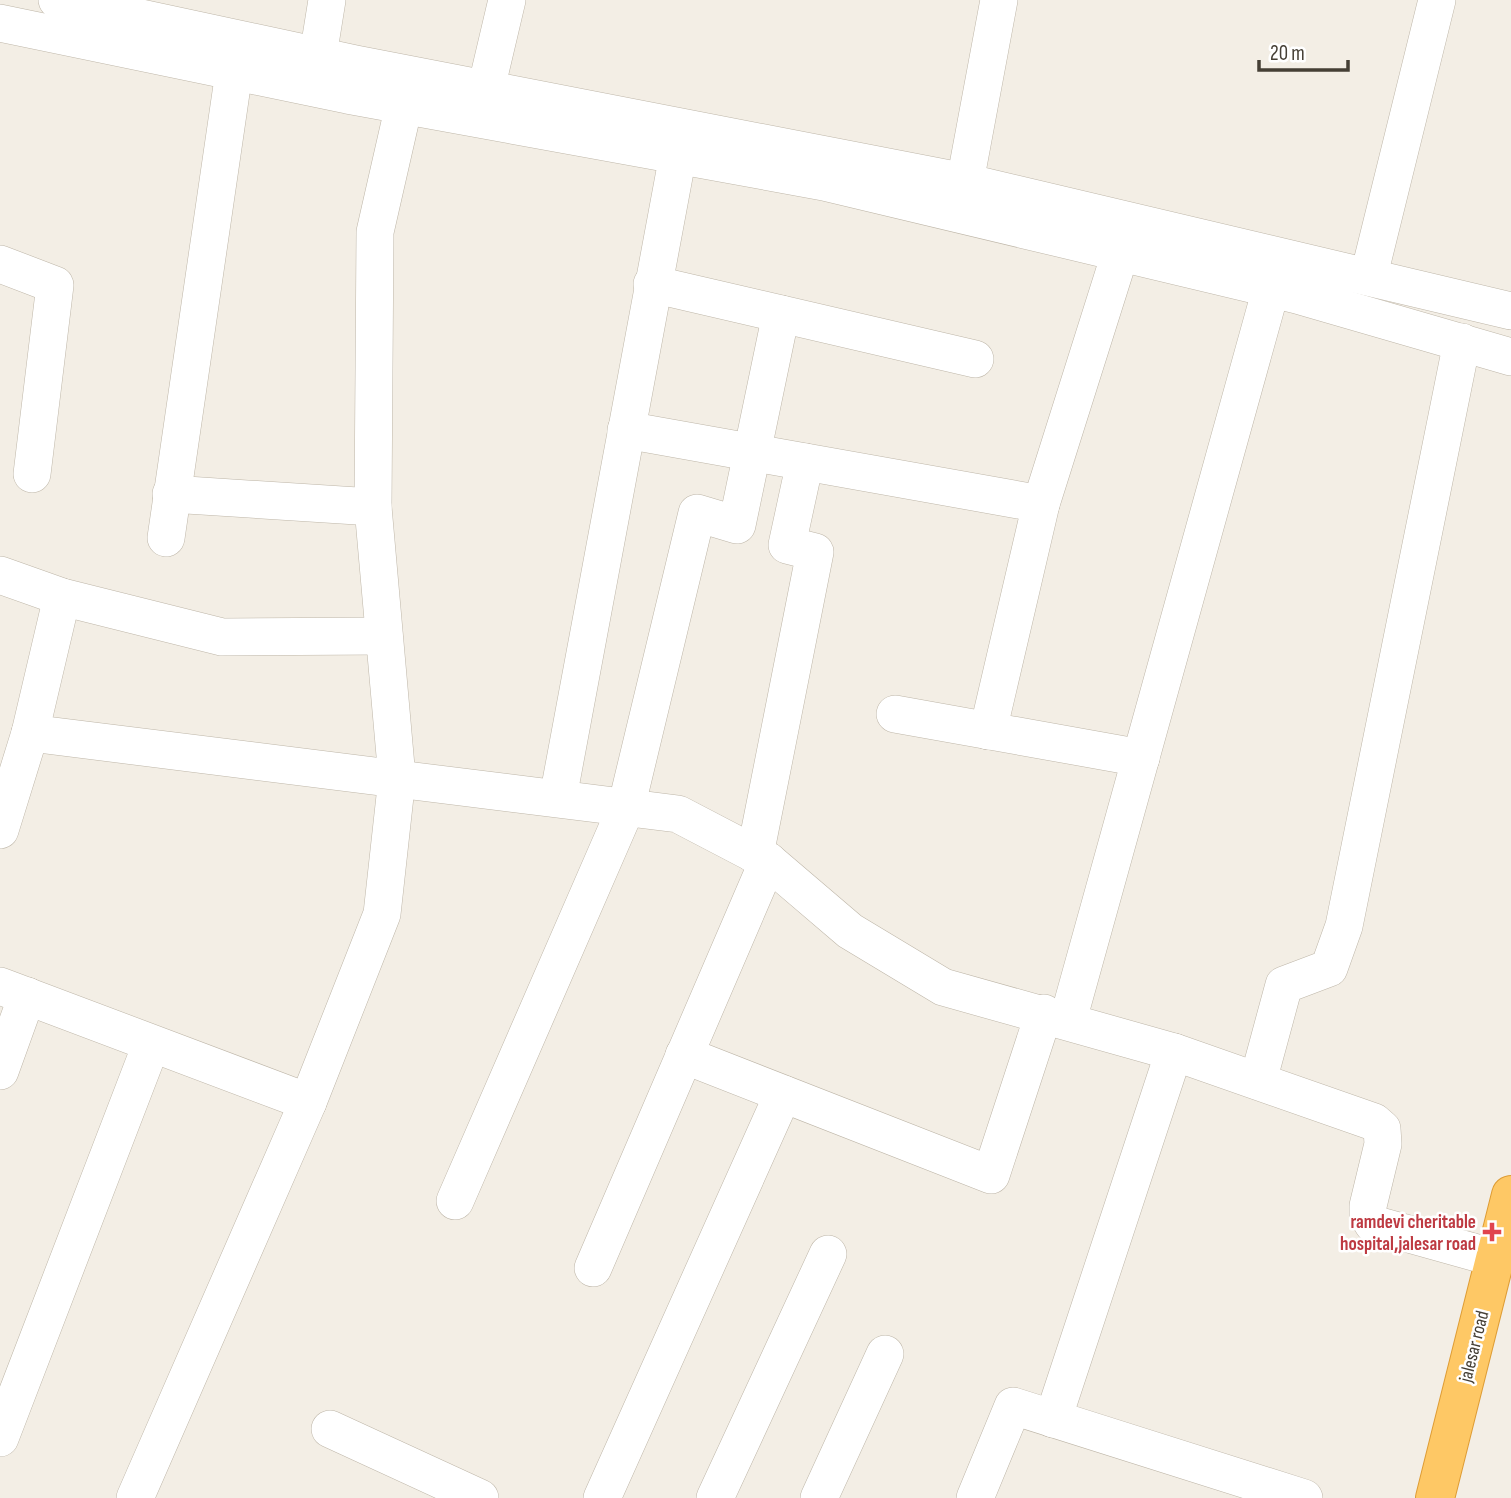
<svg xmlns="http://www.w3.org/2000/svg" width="1511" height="1498" font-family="'Sofia Sans Condensed',sans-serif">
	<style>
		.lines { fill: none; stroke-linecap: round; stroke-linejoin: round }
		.minor-casing { stroke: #beb6a8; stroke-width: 38 }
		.highway-casing { stroke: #de9c34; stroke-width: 40 }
		.minor { stroke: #fff; stroke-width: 37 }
		.highway { stroke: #fec865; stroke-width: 38 }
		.health-dot { fill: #e0444e; stroke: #fff; stroke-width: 2.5 }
		.labels { text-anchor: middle; stroke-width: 5; stroke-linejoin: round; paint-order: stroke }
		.health-label { font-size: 19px; font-weight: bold; fill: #be3a42; stroke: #fff; text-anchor: end }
		.street-label { font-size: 19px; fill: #453f35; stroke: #fff }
	</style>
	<rect width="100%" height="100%" fill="#f3eee5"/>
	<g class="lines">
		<g class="minor-casing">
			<g id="minor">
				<path d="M57,0L356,64L965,182L1511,311"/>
				<path d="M0,23L347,95L824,182L1297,295L1511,357"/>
				<path d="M318,56L327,0"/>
				<path d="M486,89L507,0"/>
				<path d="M965,182L999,0"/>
				<path d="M0,264L55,285L32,474"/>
				<path d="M1369,275L1437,0"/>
				<path d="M652,284L975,359"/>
				<path d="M626,430L1041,504"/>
				<path d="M171,494L373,507"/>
				<path d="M166,538L234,72"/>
				<path d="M0,575L62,597L222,637L384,636"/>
				<path d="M895,714L1141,758"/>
				<path d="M988,731L1041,504L1120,254"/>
				<path d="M30,733L678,814L768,861L850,931L943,987L1174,1052L1374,1122L1382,1129L1383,1144L1368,1206V1216L1373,1224L1495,1258"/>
				<path d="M558,798L678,155"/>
				<path d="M0,830L30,733L62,597"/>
				<path d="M755,855L815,552L787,545L805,462"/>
				<path d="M0,986L308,1102"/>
				<path d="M1068,1020L1271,289"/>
				<path d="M684,1055L991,1175L1044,1013"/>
				<path d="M0,1071L27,996"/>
				<path d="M1258,1081L1284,985L1329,968L1344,926L1462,342"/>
				<path d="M455,1201L626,808L697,513L737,525L781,314"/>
				<path d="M593,1268L768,861"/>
				<path d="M1053,1419L1174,1052"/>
				<path d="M330,1429L480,1498"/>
				<path d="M0,1438L151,1045"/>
				<path d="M135,1498L308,1102L382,914L397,778L373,507L375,232L404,105"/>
				<path d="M602,1498L783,1094"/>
				<path d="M715,1498L828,1254"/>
				<path d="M819,1498L885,1354"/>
				<path d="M975,1498L1013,1406L1304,1498"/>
			</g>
		</g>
		<g class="highway-casing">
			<path id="highway" d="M1435,1498L1511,1195"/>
		</g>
		<use href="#minor" class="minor"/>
		<use href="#highway" class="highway"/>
	</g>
	<path class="health-dot" d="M1488.5 1221.5h7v7h7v7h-7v7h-7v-7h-7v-7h7z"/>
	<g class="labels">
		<g class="health-label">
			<text x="1476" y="1228">ramdevi cheritable<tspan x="1476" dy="22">hospital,jalesar road</tspan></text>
		</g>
		<g class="street-label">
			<text transform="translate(1473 1346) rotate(-76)" y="7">jalesar road</text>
		</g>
	</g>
	<path d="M1259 60v10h89v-10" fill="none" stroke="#453f35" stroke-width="3.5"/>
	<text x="1270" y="60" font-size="21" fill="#453f35" stroke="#ffffff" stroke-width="5" paint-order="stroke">20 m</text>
</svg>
